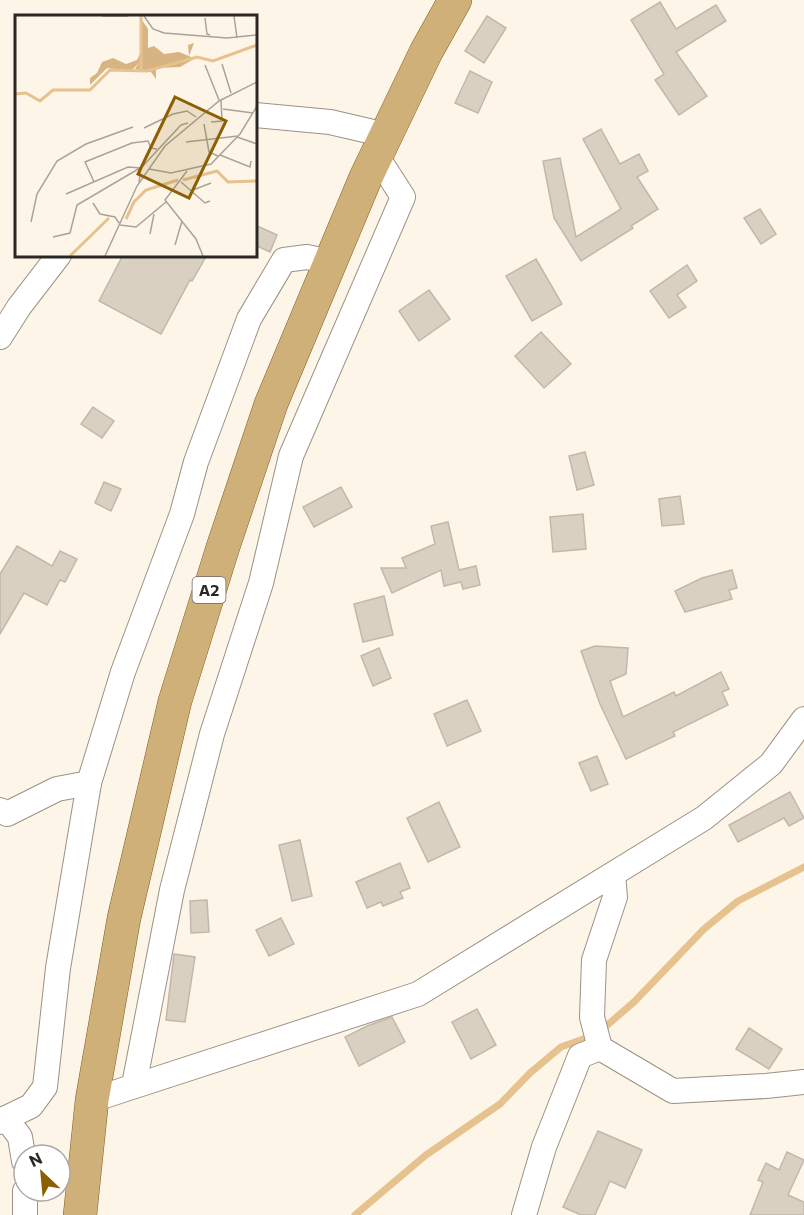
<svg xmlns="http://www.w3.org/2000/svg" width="804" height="1215" font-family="Commissioner,sans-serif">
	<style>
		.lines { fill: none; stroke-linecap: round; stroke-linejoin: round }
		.stream { stroke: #e6c28e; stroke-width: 7 }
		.building { fill: #dad0c1; stroke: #c2b8aa; stroke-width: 1.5 }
		.street-casing { stroke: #9b9284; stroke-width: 26 }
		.primary-casing { stroke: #815e1f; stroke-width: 34 }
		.street { stroke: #fff; stroke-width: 24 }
		.primary { stroke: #cfb078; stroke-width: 33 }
		.labels { text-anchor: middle; stroke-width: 4.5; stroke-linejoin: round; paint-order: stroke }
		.shield { fill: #fff; stroke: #6b6864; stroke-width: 1.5 }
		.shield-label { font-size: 16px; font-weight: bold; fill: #2b2722 }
		.inset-river { fill: none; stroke: #e6c28e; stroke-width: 3 }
		.inset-road { fill: none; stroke: #aaa399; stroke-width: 1.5 }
		.view { fill: #8c5f03; fill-opacity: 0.15; stroke: #8c5f03; stroke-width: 3 }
		.inset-edge { fill: none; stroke: #2b2722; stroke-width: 3 }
	</style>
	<rect width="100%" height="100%" fill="#fef5e9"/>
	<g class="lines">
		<path class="stream" d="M355,1215L426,1155L500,1104L530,1073L561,1047L597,1034L634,1002L704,929L738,901L804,867"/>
	</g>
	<g class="building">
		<path d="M660,2L676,29L716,5L726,21L676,52L707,96L679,115L655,80L664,74L631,20Z"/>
		<path d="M487,16L506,28L484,63L465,51Z"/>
		<path d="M470,71L492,82L478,113L455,103Z"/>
		<path d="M601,129L620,164L639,154L648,171L637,177L658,209L631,226L633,228L581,261L554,218L543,161L560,158L576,237L621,209L583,139Z"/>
		<path d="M760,209L776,234L761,244L744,218Z"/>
		<path d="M255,225L277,235L270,252L255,245Z"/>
		<path d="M123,255H207L192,281L190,280L161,334L99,301Z"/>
		<path d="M536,259L562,304L532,321L506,276Z"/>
		<path d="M687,265L697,281L677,295L686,307L669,318L650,291Z"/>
		<path d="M429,290L450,319L419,341L399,311Z"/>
		<path d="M541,332L571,364L544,388L515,356Z"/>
		<path d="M93,407L114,421L102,438L81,424Z"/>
		<path d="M585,452L594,485L577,490L569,456Z"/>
		<path d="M104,482L121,489L111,511L95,503Z"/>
		<path d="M341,487L352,507L314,527L303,507Z"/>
		<path d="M680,496L684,524L662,526L659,499Z"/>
		<path d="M583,514L586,549L553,552L550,517Z"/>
		<path d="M448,522L459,570L476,566L480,585L463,589L461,582L444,586L441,570L392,593L381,568H406L402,558L435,544L431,526Z"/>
		<path d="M17,546L52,566L60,551L77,559L65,582L60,580L47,605L24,593L0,634V574Z"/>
		<path d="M732,570L737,588L729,590L732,599L685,612L675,591L702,578Z"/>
		<path d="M384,596L393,635L363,642L354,604Z"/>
		<path d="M595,646L628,648L626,674L610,681L623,717L674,692L676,696L721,672L729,689L722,692L728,705L673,732L675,736L626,759L600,704L581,651Z"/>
		<path d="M379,648L391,678L373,686L361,656Z"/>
		<path d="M467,700L481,731L447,746L434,714Z"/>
		<path d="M597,756L608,784L591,791L579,763Z"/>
		<path d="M790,792L804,818L789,826L784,818L738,842L729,825Z"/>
		<path d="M439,802L460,847L428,862L407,818Z"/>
		<path d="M300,840L312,896L292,901L279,845Z"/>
		<path d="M400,863L410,888L400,892L403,898L383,906L381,902L367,908L356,882Z"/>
		<path d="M207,900L209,932L191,933L190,901Z"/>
		<path d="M281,918L294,944L269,956L256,930Z"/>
		<path d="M174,954L195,957L185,1022L166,1020Z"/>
		<path d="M477,1009L496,1045L471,1059L452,1022Z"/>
		<path d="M392,1017L405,1042L359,1066L345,1037L367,1026Z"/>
		<path d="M749,1028L782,1049L769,1069L736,1049Z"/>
		<path d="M598,1131L642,1150L625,1188L610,1181L595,1215H581L563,1207Z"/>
		<path d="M787,1152L804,1160L788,1195L804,1202V1215H750L763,1182L758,1180L766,1163L779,1170Z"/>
	</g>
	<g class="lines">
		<g class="street-casing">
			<g id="street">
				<path d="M255,115L330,122L386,135"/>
				<path d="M0,337L19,307L59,255"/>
				<path d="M0,810L7,814L57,789L89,783"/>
				<path d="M613,875L615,897L594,960L592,1017L600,1048L673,1091L766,1086L804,1082"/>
				<path d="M134,1085L172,890L212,734L261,583L291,456L403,197L376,155"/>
				<path d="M92,1100L418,994L704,818L771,764L804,719"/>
				<path d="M6,1118L31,1106L45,1087L58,968L89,783L123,672L182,514L196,462L249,319L284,260L307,257L331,262"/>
				<path d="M0,1122L6,1118L20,1137L24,1161"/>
				<path d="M25,1191V1215"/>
				<path d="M524,1215L544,1147L580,1056L600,1048"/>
			</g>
		</g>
		<g class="primary-casing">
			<path id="primary" d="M80,1215L92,1100L124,918L175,701L223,547L271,404L366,177L426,52L455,0"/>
		</g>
		<use href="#street" class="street"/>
		<use href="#primary" class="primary"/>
	</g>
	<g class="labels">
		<rect class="shield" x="192.5" y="577" width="33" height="26" rx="4.5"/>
		<g class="shield-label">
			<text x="209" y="596">A2</text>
		</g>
	</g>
	<g transform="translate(15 15)">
		<rect width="242" height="242" fill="#fef5e9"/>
		<path d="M127,5L133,14V33L139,31L149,39L164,37L174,41L173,30L179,28L174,41L179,44L165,52L141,53V64L136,57L120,54L124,48L116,56L92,53L75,70V63L82,58L87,47L98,43L111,49L122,45L127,34Z" fill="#d7b481"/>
		<path class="inset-river" d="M126,1V56M0,79L11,78L25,86L38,75H75L95,55L132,56L182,42L198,46L242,30M168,165L202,156L213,167L242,166M111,204L119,187L131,175L163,165M55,241L94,203"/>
		<path class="inset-road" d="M87,1H113M129,1L138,14L149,18L212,23L242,20M219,1L222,23M190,3L192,19L195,20M207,49L216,78M190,50L204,85M208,94L238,98M196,107L207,106L206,85M189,109L194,137L203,141M129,113L158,99L172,96L181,102M222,122L242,129M171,127L223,121M205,140L235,152L236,146M126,153L166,110L173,108M134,154L156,158L196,149L225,119L242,91M172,156L150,185L181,224L188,241M79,167L70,147L117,128L133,126L136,133L142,134M166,167L190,188L195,186M178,175L196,168M51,179L113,152L126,153L124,167M78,188L85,199L100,202L104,208M16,207L22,179L42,146L71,129L118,112M105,210L121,212L151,187M135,219L139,199M38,222L55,218L62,190L125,153M160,230L167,206M90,241L122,171L150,131L204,86L242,67"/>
		<path class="view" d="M160,82L211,106L174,183L123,159Z"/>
		<rect width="242" height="242" class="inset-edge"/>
	</g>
	<g transform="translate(42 1173) rotate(334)"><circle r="28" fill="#ffffff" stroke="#aaa9a7" stroke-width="1.5"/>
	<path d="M0-4.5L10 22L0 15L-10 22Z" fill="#8c5f03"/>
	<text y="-9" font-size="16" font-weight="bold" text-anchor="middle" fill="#2b2722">N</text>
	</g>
</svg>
